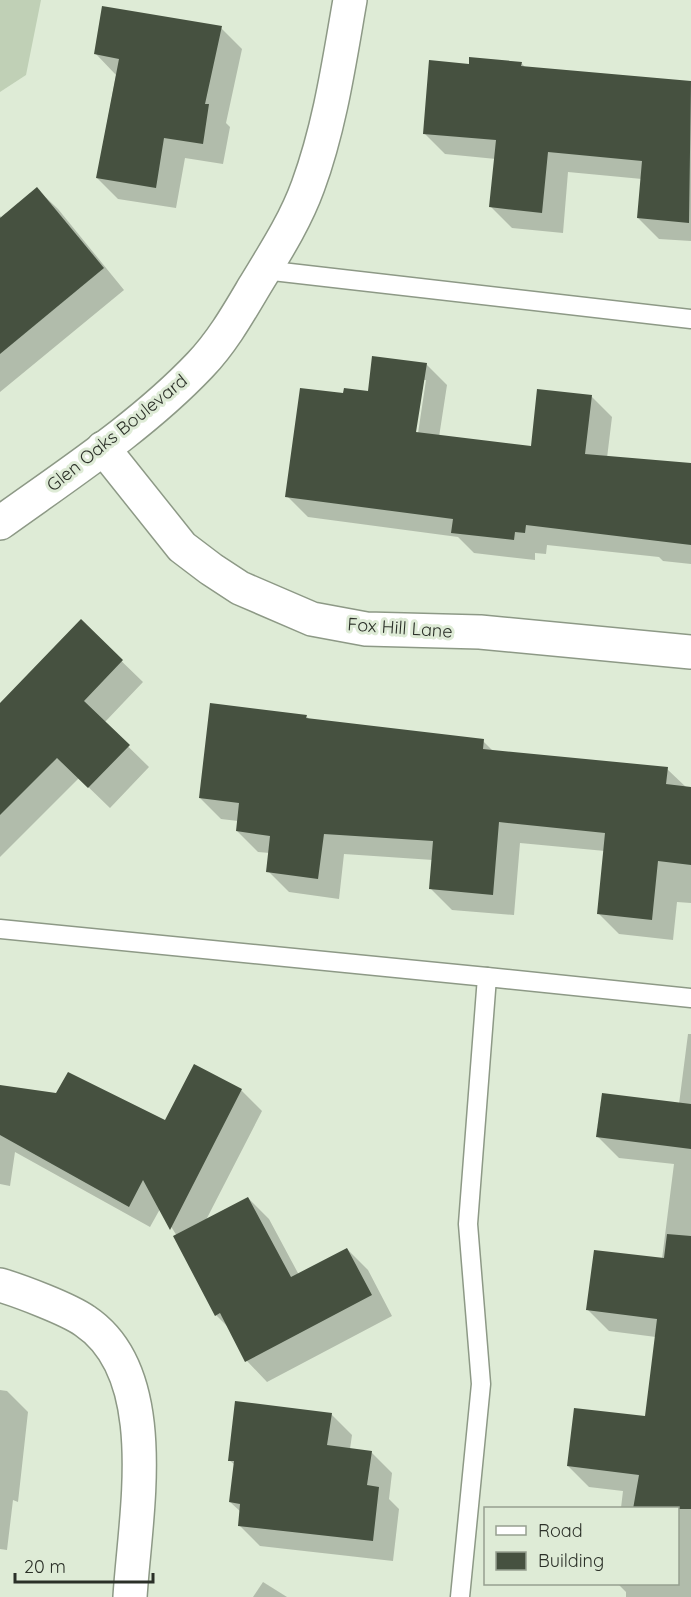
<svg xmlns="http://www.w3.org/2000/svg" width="691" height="1597" font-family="Quicksand,sans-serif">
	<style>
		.green { fill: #c0d0b6 }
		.shadow { fill: #0003; fill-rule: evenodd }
		.building { fill: #465140 }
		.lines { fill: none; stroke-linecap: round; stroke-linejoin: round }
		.service-casing { stroke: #8d9986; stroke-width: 21 }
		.minor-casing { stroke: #8d9986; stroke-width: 36 }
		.tertiary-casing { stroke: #8d9986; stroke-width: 36 }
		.service { stroke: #fff; stroke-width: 18 }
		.minor { stroke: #fff; stroke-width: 33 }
		.tertiary { stroke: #fff; stroke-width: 33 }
		.labels { text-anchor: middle; stroke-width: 6; stroke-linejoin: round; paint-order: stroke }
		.street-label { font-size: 18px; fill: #2b3028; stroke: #deebd6 }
	</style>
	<rect width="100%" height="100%" fill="#deebd6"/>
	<path class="green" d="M0,0H41L26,75L0,92Z"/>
	<g class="shadow">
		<path d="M221,28L242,49L226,123L230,127L223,164L185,158L176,208L118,199L97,178L116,75L96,54Z"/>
		<path d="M521,63L525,67L691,84V241L659,239L638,218L642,179L568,172L563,233L512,228L491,207L496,159L445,154L424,133L470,66Z"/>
		<path d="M37,189L58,209L124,290L0,392V216L2,218Z"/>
		<path d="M426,364L447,385L439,437L532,447L591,396L612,417L607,458L691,465V564L663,561L659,557L547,545L546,554L535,553V560L474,553L458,537L308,517L287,496L344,395L369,393ZM423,380H426L417,440H414Z"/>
		<path d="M81,622L143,682L104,723L149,767L110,808L79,778L0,857V705Z"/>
		<path d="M306,716L310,720L483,741L494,752L667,769L687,788L691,789V903L677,902L673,940L619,934L598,913L605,851L520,843L514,915L452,910L431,889L433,860L344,854L339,899L289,892L268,871L270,853L258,852L237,831L238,821L221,819L200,798Z"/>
		<path d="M688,1034H691V1597H626V1592L618,1584H678V1508H621L623,1491L589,1487L568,1466L646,1418L656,1337L609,1331L588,1310L662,1259L674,1164L619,1158L598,1137L679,1104Z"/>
		<path d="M194,1066L241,1090L262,1111L206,1220L248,1198L269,1219L299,1275L347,1249L368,1270L392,1316L267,1382L247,1361L229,1328L216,1315L177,1236L160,1209L150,1227L15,1152L10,1186L0,1184V1087L166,1122Z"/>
		<path d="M0,1390L7,1391L28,1412L18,1502L13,1500L7,1550L0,1549Z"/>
		<path d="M331,1414L352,1435L350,1449L371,1452L392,1473L389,1499L399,1509L393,1561L260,1546L239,1525L241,1512L230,1502L235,1465L229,1460Z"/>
		<path d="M263,1582L287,1597H253Z"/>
	</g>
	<g class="building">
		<path d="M102,6L222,26L205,104H209L203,144L164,138L156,188L96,178L119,59L94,54Z"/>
		<path d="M469,57L522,62L521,66L691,81L689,223L637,218L642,161L548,152L542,213L489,207L496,140L423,134L429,60L469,64Z"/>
		<path d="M37,187L104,268L0,354V218Z"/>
		<path d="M372,356L427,363L416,432L531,446L537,389L592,395L585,454L691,463V545L526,525L525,533L515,532L514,540L451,533L453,519L285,497L300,388L343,393L344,388L368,391Z"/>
		<path d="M81,619L123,660L84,701L130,745L88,788L57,758L0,815V703Z"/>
		<path d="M210,703L307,715L306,718L484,739L483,749L668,767L666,784L691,787V865L658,861L652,920L597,914L605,833L499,822L493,895L429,889L433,841L324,834L318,879L266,872L270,836L236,831L239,803L199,798Z"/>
		<path d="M194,1064L242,1089L170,1230L143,1180L129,1207L0,1135V1085L56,1093L68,1072L165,1120Z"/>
		<path d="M602,1093L691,1104V1149L596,1137Z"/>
		<path d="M248,1197L291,1277L347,1248L372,1295L245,1362L220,1313L215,1316L173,1236Z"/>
		<path d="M667,1234L691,1236V1509H633L639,1475L567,1466L574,1408L645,1416L657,1319L586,1310L594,1250L664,1258Z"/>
		<path d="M235,1401L332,1413L327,1445L372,1451L367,1485L379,1487L373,1541L238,1526L240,1504L229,1502L234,1461H228Z"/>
	</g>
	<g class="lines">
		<g class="service-casing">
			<g id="service">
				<path d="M264,270L691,319"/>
				<path d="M0,929L487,977L468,1224L481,1384L460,1597"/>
				<path d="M487,977L691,998"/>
			</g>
		</g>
		<g class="minor-casing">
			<g id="minor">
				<path d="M103,448L182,547L211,569L240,588L312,619L366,629L480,632L691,652"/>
				<path d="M0,1285C20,1291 68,1309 85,1321C164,1374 135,1515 130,1597"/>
			</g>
		</g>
		<g class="tertiary-casing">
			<path id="tertiary" d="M0,523C68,474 142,426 200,365C222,342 238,314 254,287C274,254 295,222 308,186C330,126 339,63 350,0"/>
		</g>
		<use href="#service" class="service"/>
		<use href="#minor" class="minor"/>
		<use href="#tertiary" class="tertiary"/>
	</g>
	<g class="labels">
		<g class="street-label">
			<text transform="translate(117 433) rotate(-39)" y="6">Glen Oaks Boulevard</text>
			<text transform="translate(400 628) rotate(4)" y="6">Fox Hill Lane</text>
		</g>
	</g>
	<rect x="484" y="1507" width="195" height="78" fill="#deebd6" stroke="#96a090" stroke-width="1.5"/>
	<rect x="496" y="1526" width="30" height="9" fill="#ffffff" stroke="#96a090" stroke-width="1.5"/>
	<text x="538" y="1537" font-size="18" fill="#2b3028">Road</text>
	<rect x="496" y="1552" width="30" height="18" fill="#465140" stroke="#96a090" stroke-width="1.5"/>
	<text x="538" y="1567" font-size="18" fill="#2b3028">Building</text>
	<path d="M15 1573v9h138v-9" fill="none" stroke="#2b3028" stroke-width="3"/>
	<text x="24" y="1573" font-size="18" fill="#2b3028" stroke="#deebd6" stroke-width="4.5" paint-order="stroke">20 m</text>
</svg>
